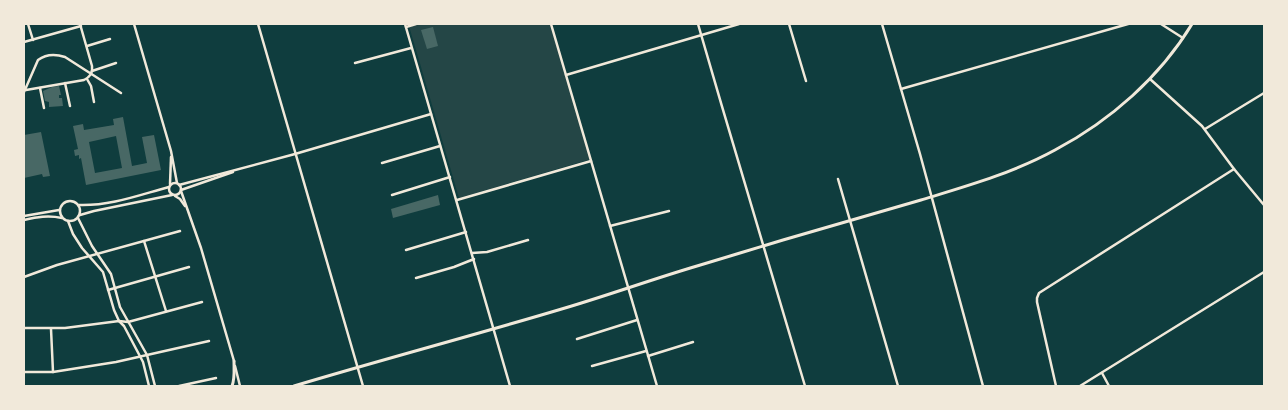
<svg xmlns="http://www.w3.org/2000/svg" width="1288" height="410" font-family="'Fira Sans Condensed',sans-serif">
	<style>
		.green { fill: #244646 }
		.building { fill: #486865; fill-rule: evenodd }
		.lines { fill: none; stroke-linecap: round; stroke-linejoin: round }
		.minor { stroke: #f1e9da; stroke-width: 2.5 }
		.secondary { stroke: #f1e9da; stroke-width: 3 }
	</style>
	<rect width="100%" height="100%" fill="#0f3d3e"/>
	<path class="green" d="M418,24H552L591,159L459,198L419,60L409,26Z"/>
	<g class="building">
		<path d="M433,27L438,46L427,49L421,30Z"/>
		<path d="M59,86L61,95H59V98H62L63,106L49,107V102L45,101L43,91L52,87Z"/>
		<path d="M123,117L132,166L147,163L142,137L154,135L161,170L86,185L81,158L79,159V155L75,156L74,150L78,149L73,126L83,124L84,130L114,125L113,119ZM116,136L122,168L95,173L89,142Z"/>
		<path d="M41,132L50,176L43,177L42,174L24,178V135Z"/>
		<path d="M438,195L440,205L393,218L391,209Z"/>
	</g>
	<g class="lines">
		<g class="minor">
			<path d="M28,24L33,40"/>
			<path d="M134,24L171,151L177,183"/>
			<path d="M258,24L363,386"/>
			<path d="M405,24L510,386"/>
			<path d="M551,24L657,386"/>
			<path d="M698,24C733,145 769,266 805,386"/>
			<path d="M789,24L806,81"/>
			<path d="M882,24L920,154L983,386"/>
			<path d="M1161,24L1183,38"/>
			<path d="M406,27L416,24"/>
			<path d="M24,42L81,26"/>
			<path d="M87,46L110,39"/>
			<path d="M355,63L411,48"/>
			<path d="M92,71L116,63"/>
			<path d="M566,75L739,24"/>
			<path d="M87,79L91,86L94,102"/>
			<path d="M1150,79L1202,126L1234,169L1264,205"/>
			<path d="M65,83L70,106"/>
			<path d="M40,88L44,108"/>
			<path d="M901,89L1128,24"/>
			<path d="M26,90L84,80C90,77 93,72 92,66L80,24"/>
			<path d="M24,92L38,60C46,54 56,54 65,57L121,93"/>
			<path d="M1205,129L1264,93"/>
			<path d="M382,163L440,146"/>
			<path d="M838,179L898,386"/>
			<circle cx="175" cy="189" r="6"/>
			<path d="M170,184L171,157"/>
			<path d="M179,185L295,154L431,114"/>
			<path d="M181,190L233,172"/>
			<path d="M181,191L201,248L234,361"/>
			<path d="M392,195L450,177"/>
			<path d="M175,196L180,199L185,206"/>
			<path d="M457,200L591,161"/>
			<circle cx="70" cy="211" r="10"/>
			<path d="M79,205C111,206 139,195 169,187"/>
			<path d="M80,215L94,211L172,195"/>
			<path d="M24,216L59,210"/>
			<path d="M78,218L92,246L111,274L120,307L147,355L155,386"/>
			<path d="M24,220C37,217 48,215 62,218"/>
			<path d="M68,221L73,234L82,248L103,272L114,310L119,321L124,326L143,362L149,386"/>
			<path d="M610,226L669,211"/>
			<path d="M144,241L166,311"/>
			<path d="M406,250L466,232"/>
			<path d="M472,253L487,252L528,240"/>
			<path d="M24,277L57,265L180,231"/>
			<path d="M416,278L454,267L474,259"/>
			<path d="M108,290L189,267"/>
			<path d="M24,328H65L119,321L128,322L202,302"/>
			<path d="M51,329L53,372"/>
			<path d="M577,339L637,320"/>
			<path d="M648,356L693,342"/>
			<path d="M235,366L240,386"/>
			<path d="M592,366L646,351"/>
			<path d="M24,372H53L116,362L209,341"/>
			<path d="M1102,373L1109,386"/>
			<path d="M179,386L216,378"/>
			<path d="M1056,386L1037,302V298L1039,293L1234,169"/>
			<path d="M1080,386L1264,272"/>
		</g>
		<g class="secondary">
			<path d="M232,386C235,379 234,369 234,361"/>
			<path d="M294,386C384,359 475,335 565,308C609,295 653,279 697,266C726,257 754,249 783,240C829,227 875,213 921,200C967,186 1013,173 1055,150C1110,121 1160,77 1192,24"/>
		</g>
	</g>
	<rect width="1288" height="410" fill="none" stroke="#f1e9da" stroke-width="50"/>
</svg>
